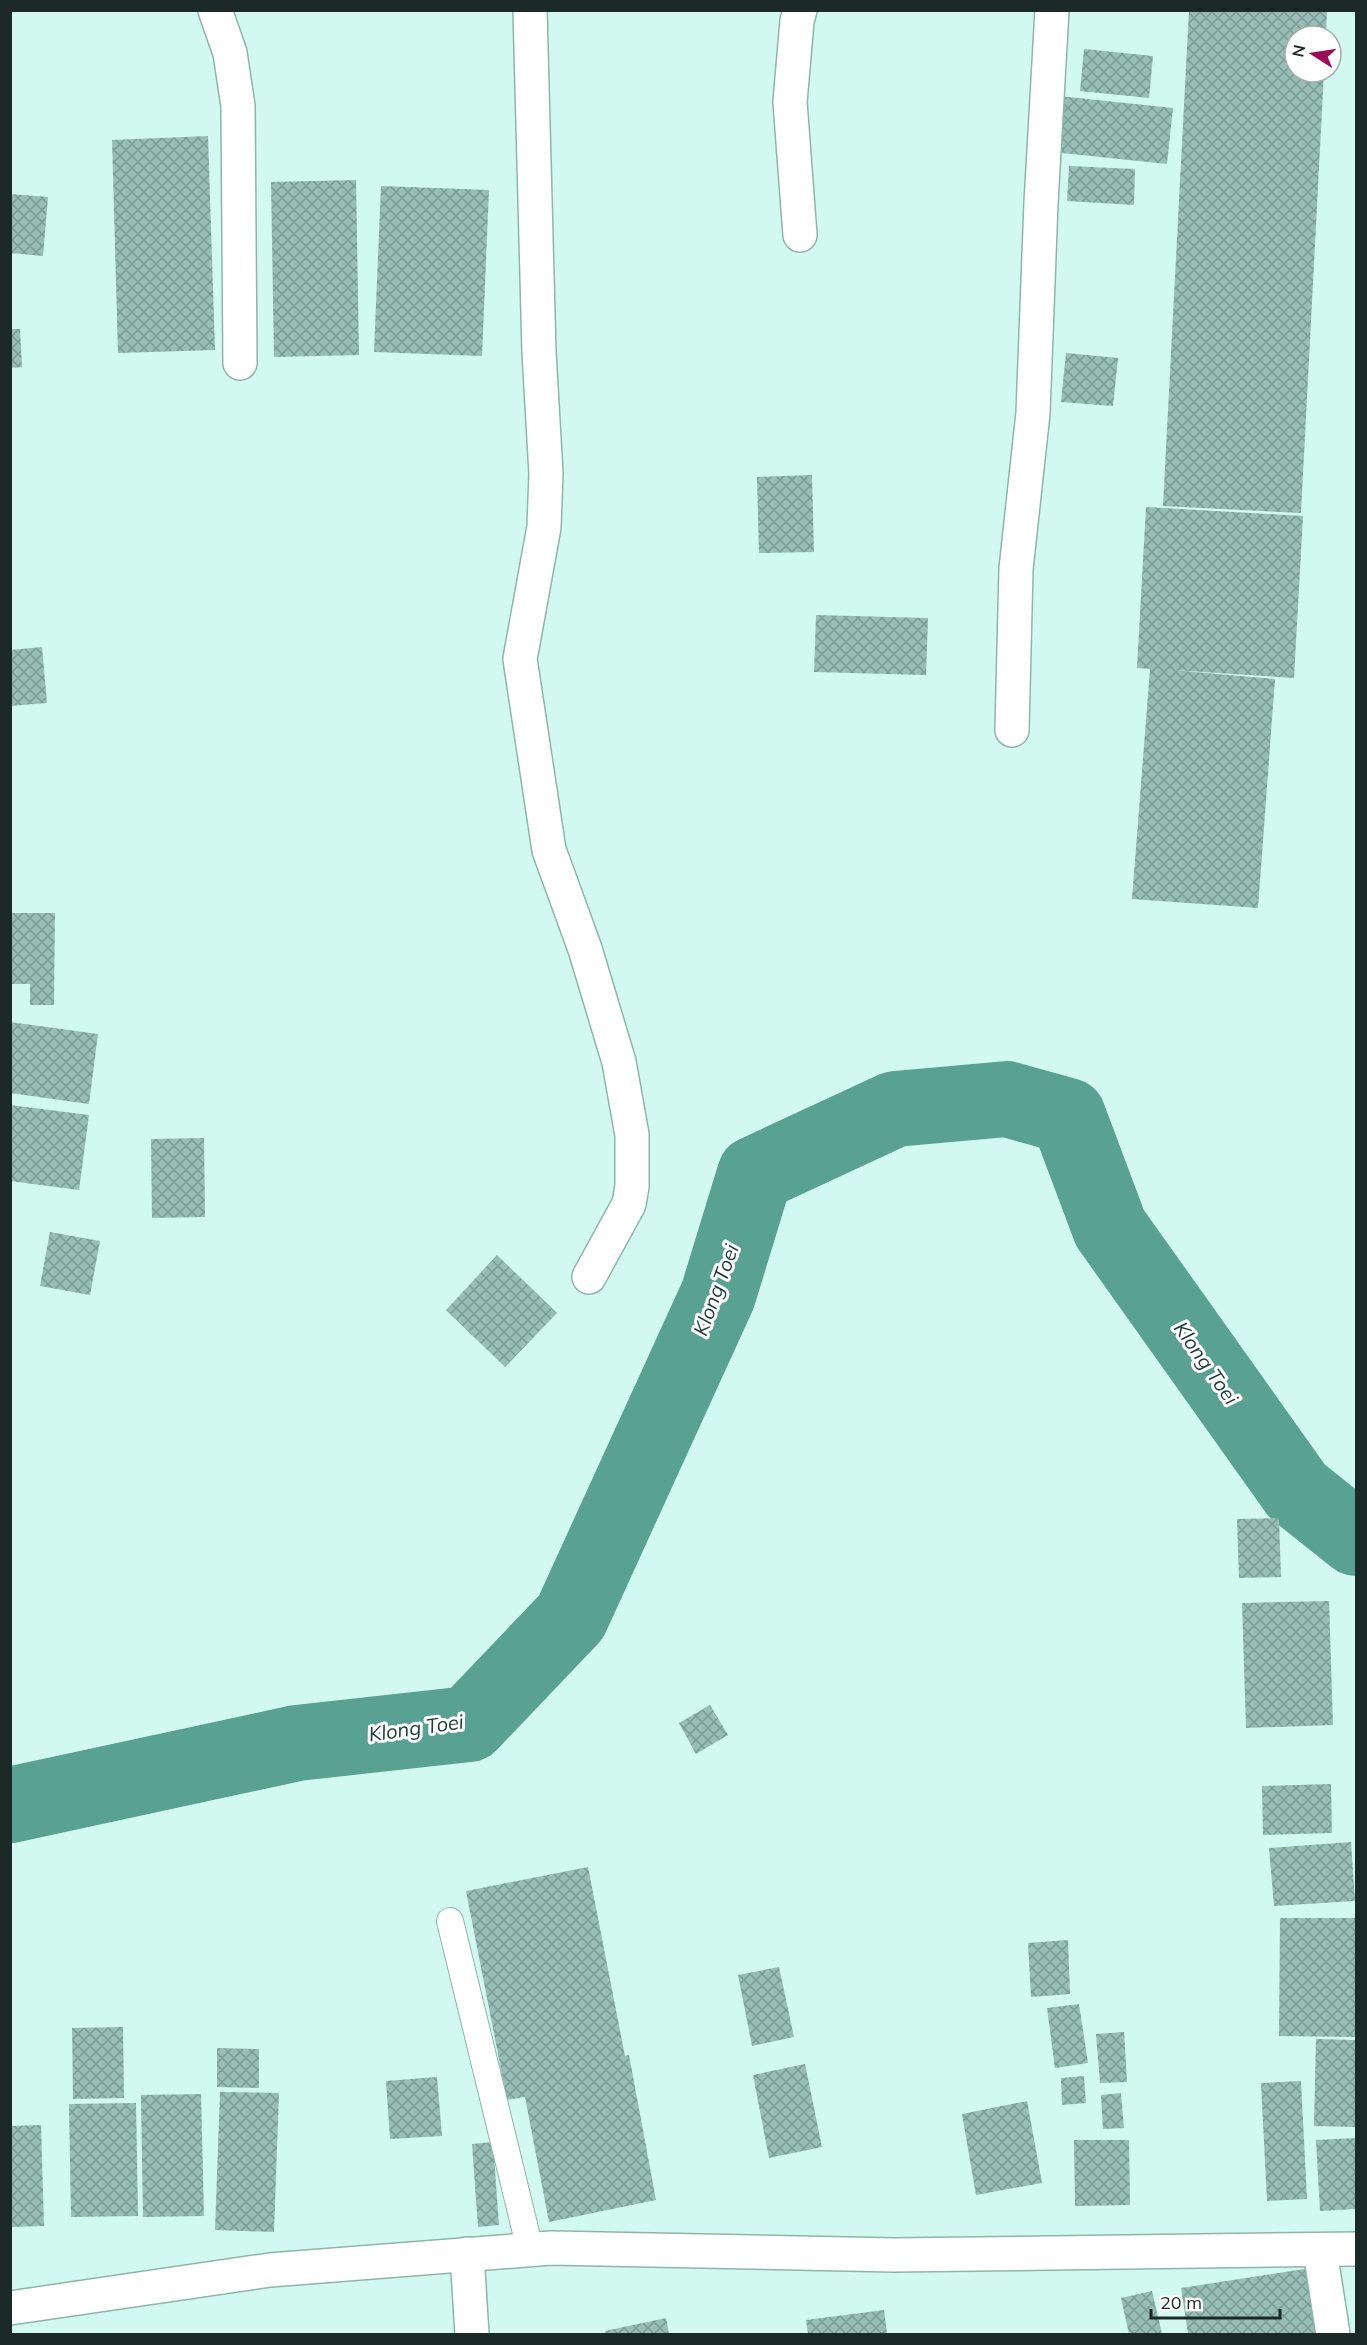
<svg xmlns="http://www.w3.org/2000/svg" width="1367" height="2345" font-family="Mulish,sans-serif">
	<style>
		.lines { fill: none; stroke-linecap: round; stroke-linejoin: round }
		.river { stroke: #59a292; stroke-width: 76 }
		.building { fill: url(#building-cross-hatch) }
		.service-casing { stroke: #8eb5ab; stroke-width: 28 }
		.minor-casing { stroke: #8eb5ab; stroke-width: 36 }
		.tertiary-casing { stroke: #8eb5ab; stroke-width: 36 }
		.service { stroke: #fff; stroke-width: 26 }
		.minor { stroke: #fff; stroke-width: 33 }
		.tertiary { stroke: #fff; stroke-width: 33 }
		.labels { text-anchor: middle; stroke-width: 6; stroke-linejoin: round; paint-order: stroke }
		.water-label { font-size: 20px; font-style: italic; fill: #193c34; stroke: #fff }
	</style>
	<defs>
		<pattern id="building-cross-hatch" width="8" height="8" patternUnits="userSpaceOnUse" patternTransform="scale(1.5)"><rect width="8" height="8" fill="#97beb4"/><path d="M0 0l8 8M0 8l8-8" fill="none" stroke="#7a9b92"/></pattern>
	</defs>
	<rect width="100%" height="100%" fill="#d1f9ef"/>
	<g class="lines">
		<path class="river" d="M10,1805L297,1743L469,1724L571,1617L718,1295L755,1174L895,1109L1007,1099L1068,1116L1110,1228L1297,1491L1356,1538"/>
	</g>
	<g class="building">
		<path d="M1189,10H1327L1326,36H1295V72H1324L1301,513L1163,506Z"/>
		<path d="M1084,49L1153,56L1149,98L1080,91Z"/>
		<path d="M1059,96L1173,108L1167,164L1053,152Z"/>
		<path d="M208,136L215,350L118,353L112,140Z"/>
		<path d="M1069,166L1135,169L1134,205L1067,201Z"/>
		<path d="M356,180L359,355L274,357L271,182Z"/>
		<path d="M381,186L489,190L482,356L374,352Z"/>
		<path d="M10,194L48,197L43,256L10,253Z"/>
		<path d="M10,329H20L22,367L10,368Z"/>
		<path d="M1066,353L1118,358L1113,406L1061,402Z"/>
		<path d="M812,475L814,552L759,553L757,477Z"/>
		<path d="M1146,507L1303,516L1294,678L1172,670L1275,679L1258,908L1132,899L1150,669L1137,668Z"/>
		<path d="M816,615L928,618L926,675L814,672Z"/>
		<path d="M42,647L47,703L10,706V650Z"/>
		<path d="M10,913H55L54,1005H30V984H10Z"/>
		<path d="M10,1022L98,1034L89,1104L10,1093Z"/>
		<path d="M10,1105L89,1115L79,1190L10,1181Z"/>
		<path d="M204,1138L205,1217L152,1218L151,1139Z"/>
		<path d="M50,1232L100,1241L90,1295L40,1286Z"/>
		<path d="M497,1255L557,1313L505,1367L446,1310Z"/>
		<path d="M1279,1518L1281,1577L1239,1578L1237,1519Z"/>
		<path d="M1329,1601L1333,1725L1246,1728L1242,1603Z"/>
		<path d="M710,1705L728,1735L696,1754L679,1723Z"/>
		<path d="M1331,1784L1332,1833L1263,1835L1262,1786Z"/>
		<path d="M1351,1842L1355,1901L1274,1906L1269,1848Z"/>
		<path d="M588,1867L625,2056L629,2055L656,2200L549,2222L525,2097L507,2100L466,1891Z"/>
		<path d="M1280,1918H1355V2037L1279,2036Z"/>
		<path d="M1068,1940L1070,1994L1031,1997L1028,1943Z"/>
		<path d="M779,1967L794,2037L752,2046L738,1975Z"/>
		<path d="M1079,2004L1088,2063L1055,2068L1047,2008Z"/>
		<path d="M123,2027L124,2098L73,2099L72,2028Z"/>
		<path d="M1124,2032L1127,2082L1100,2083L1096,2034Z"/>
		<path d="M1316,2039L1356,2040V2127L1314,2126Z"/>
		<path d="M217,2048L259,2049V2088L217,2087Z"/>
		<path d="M805,2064L822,2147L769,2158L753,2075Z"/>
		<path d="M1084,2076L1086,2103L1062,2105L1061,2078Z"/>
		<path d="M437,2077L442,2136L390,2139L386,2081Z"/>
		<path d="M1301,2081L1307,2199L1267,2201L1261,2083Z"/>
		<path d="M220,2092L279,2093L274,2232L215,2230Z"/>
		<path d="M1121,2093L1124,2128L1103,2129L1101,2095Z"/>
		<path d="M201,2094L204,2216L143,2217L141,2095Z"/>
		<path d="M1027,2101L1042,2183L976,2195L962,2114Z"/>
		<path d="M136,2103L138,2216L71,2217L69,2104Z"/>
		<path d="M41,2125L44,2226L10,2227V2126Z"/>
		<path d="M1356,2138V2209L1320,2211L1316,2140Z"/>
		<path d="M1074,2140H1129L1130,2205L1075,2206Z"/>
		<path d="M493,2142L499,2225L478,2227L472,2144Z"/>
		<path d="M1318,2267L1329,2334H1188L1181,2288Z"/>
		<path d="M1152,2291L1162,2334H1129L1121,2298Z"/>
		<path d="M884,2310L887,2334H808L806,2320Z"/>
		<path d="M666,2318L669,2334H606L605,2331Z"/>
	</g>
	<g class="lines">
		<g class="service-casing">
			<path id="service" d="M450,1921L530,2249"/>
		</g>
		<g class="minor-casing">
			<g id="minor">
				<path d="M215,10L230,53L238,106L240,363"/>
				<path d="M530,10L539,352L546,474L544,527L520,659L549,850L585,949L619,1062L632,1135V1186L629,1204L589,1277"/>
				<path d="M800,235L790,102L797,21L800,10"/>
				<path d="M1012,730L1016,569L1033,413L1041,203L1052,10"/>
				<path d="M1320,2251L1333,2334"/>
				<path d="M467,2254L472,2334"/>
			</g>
		</g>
		<g class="tertiary-casing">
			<path id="tertiary" d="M10,2308L270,2270L551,2248L894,2255L1356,2249"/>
		</g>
		<use href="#service" class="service"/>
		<use href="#minor" class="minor"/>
		<use href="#tertiary" class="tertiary"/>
	</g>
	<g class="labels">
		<g class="water-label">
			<text transform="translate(716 1290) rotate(-70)" y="7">Klong Toei</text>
			<text transform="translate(1206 1363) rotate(55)" y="7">Klong Toei</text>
			<text transform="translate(416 1728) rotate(-8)" y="7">Klong Toei</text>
		</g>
	</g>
	<rect width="1367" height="2345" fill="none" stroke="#1b2a26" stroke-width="24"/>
	<g transform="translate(1313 54) rotate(282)"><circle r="28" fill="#ffffff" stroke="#a4aaa8" stroke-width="1.5"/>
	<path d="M0-4.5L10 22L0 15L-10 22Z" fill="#9c0956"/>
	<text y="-9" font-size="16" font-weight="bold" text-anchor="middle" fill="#1b2a26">N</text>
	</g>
	<path d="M1151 2309v9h129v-9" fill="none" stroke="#1b2a26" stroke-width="3"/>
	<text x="1160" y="2309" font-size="18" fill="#1b2a26" stroke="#ffffff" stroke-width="4.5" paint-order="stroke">20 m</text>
</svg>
